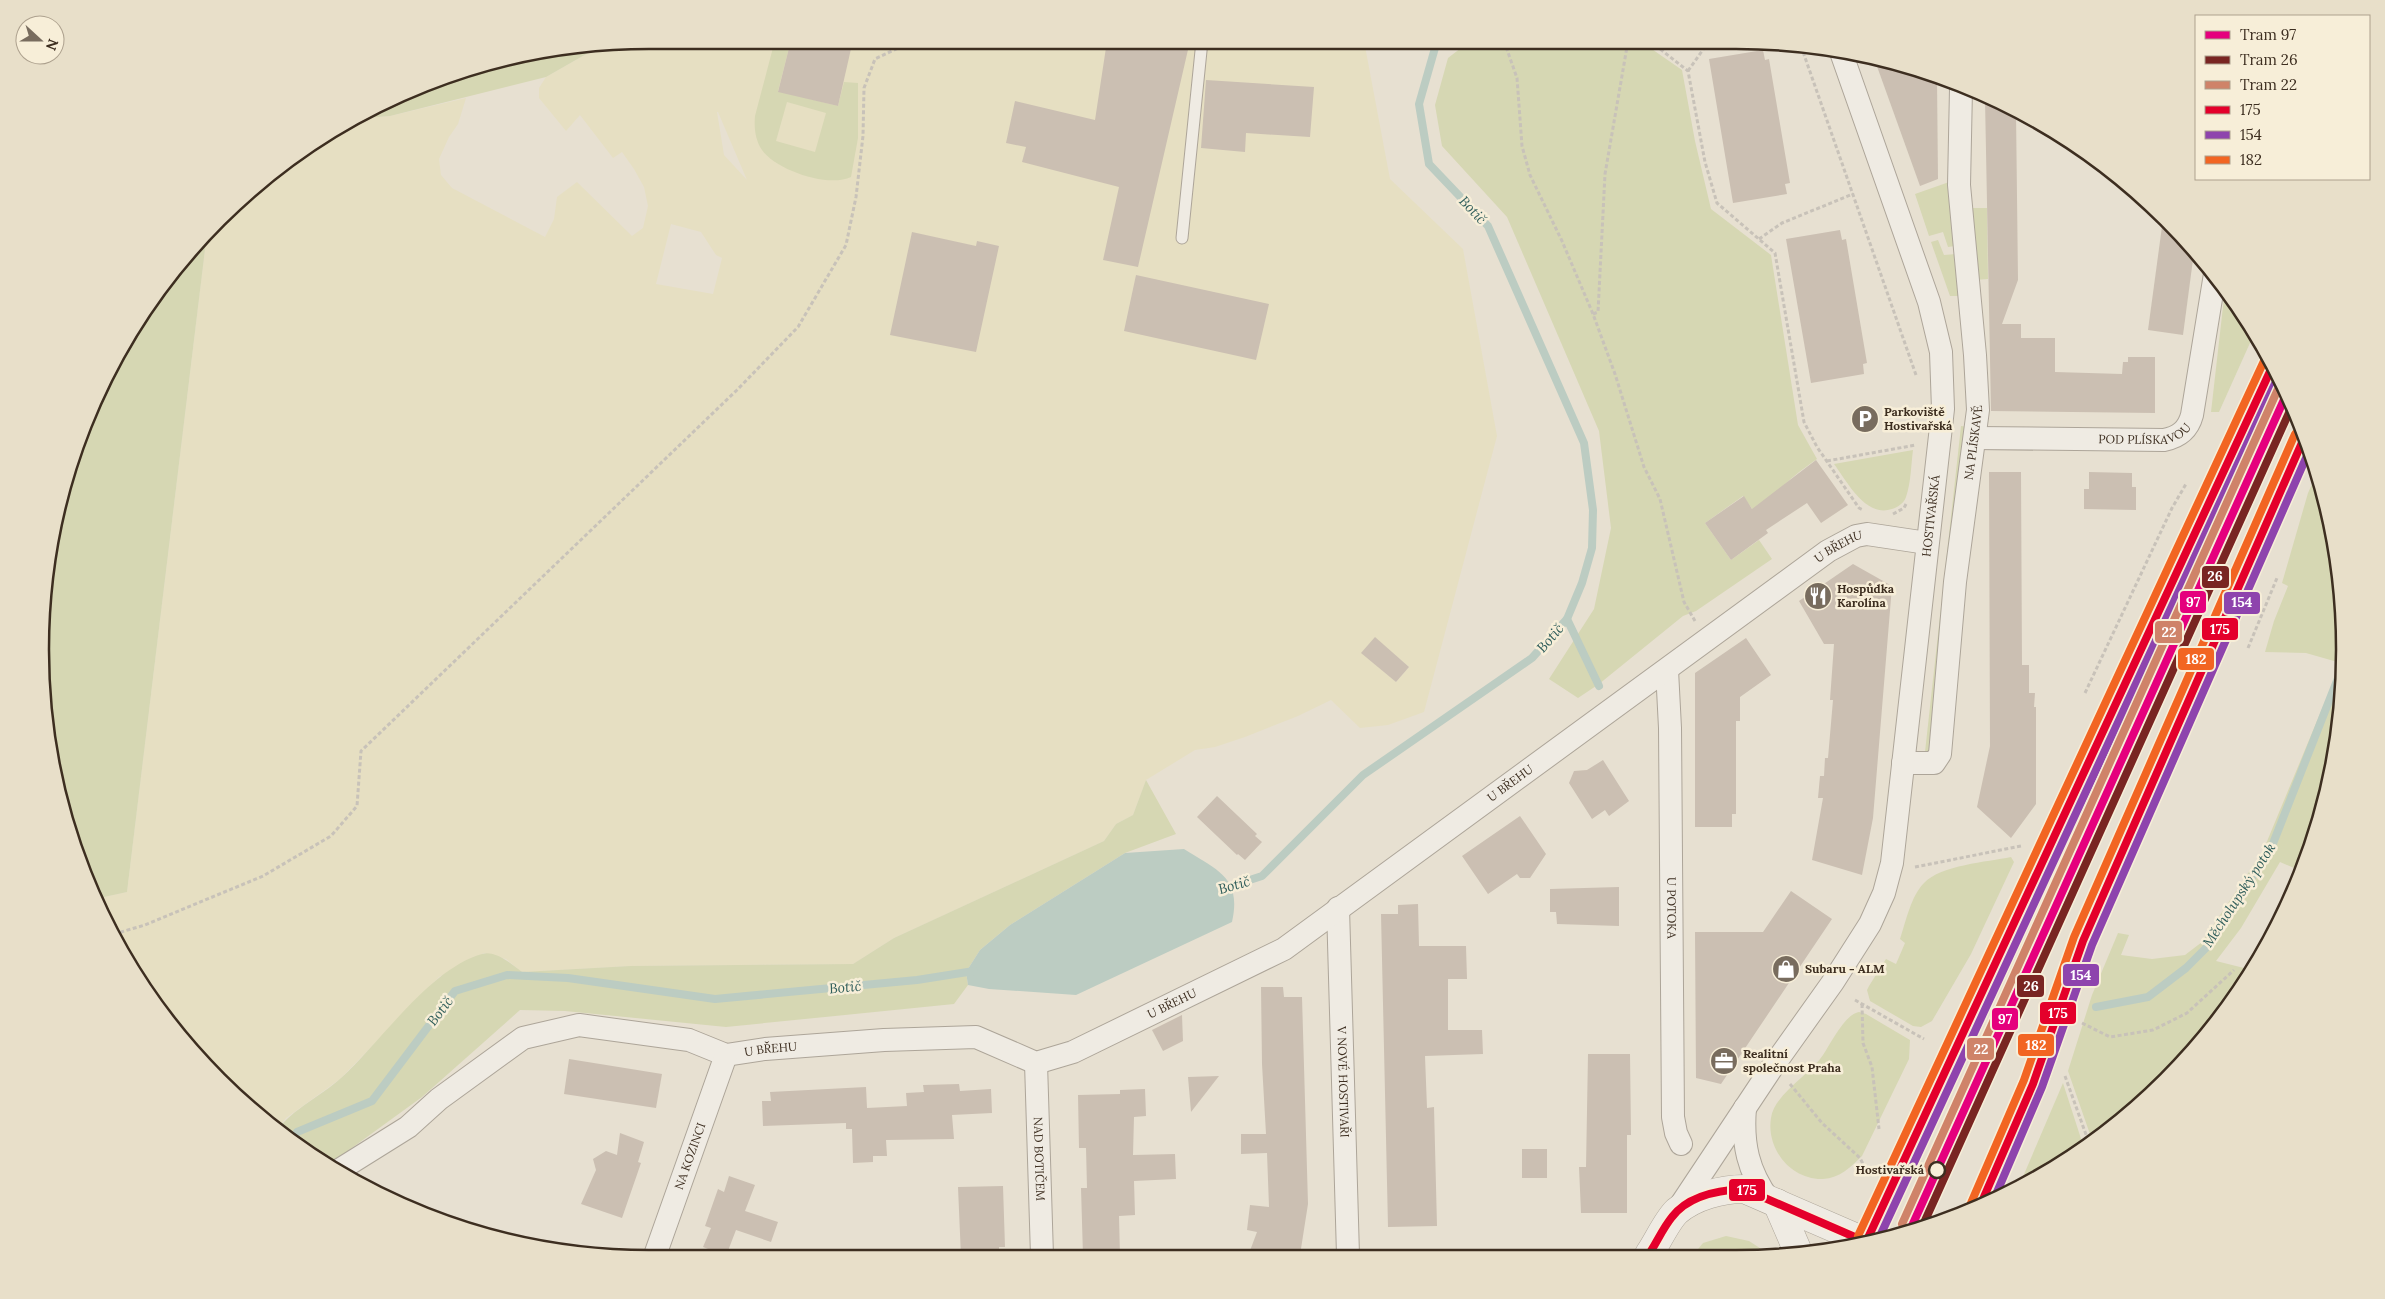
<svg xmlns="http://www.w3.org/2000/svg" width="2385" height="1299" font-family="Lora,serif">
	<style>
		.farmland { fill: #e6dfc2; fill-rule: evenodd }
		.green { fill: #d6d7b3; fill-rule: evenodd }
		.water { fill: #bcccc2 }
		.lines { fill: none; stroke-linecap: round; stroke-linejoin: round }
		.stream { stroke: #bcccc2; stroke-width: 8 }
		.building { fill: #cbbfb2 }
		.service-casing { stroke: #ada599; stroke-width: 13 }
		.minor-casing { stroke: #ada599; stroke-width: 24 }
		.tertiary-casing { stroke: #ada599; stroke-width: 29 }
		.secondary-casing { stroke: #9c958a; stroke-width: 29 }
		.path { stroke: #c8c2b9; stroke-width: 3; stroke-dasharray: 4 2.5; stroke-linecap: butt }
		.service { stroke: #efebe3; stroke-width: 11 }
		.minor { stroke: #efebe3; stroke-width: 22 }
		.tertiary { stroke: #efebe3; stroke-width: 28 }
		.secondary { stroke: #efebe3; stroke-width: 28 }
		.bus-1-casing { stroke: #f7eed8; stroke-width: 11 }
		.bus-2-casing { stroke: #f7eed8; stroke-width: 11 }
		.bus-3-casing { stroke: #f7eed8; stroke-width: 11 }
		.bus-1 { stroke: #e4002b; stroke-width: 8 }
		.bus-2 { stroke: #8e44ad; stroke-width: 8 }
		.bus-3 { stroke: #f26522; stroke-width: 8 }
		.tram-1-casing { stroke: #f7eed8; stroke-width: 11 }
		.tram-2-casing { stroke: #f7eed8; stroke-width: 11 }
		.tram-3-casing { stroke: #f7eed8; stroke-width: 11 }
		.tram-1 { stroke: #e5007d; stroke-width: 8 }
		.tram-2 { stroke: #792522; stroke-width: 8 }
		.tram-3 { stroke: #cf8369; stroke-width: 8 }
		.stop-dot { fill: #f7eed8; stroke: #3d2e20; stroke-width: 2.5 }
		.labels { text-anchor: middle; stroke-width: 5; stroke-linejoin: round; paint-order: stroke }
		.poi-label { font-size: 12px; font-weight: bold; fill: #3d2e20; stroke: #f7eed8; text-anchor: start }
		.street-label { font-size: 12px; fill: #3d2e20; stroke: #f7eed8 }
		.stop-label { font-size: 12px; font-weight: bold; fill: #3d2e20; stroke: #f7eed8; text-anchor: end }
		.water-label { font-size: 14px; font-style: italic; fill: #2f5d5a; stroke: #f7eed8 }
		.rim { fill: none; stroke: #3d2e20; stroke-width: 2.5 }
		.line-badge { stroke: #f7eed8; stroke-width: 2 }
		.badge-label { font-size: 14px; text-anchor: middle; font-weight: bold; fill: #fff }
	</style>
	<rect width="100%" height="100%" fill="#e7e0d1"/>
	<path class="farmland" d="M650,40L1364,41L1390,179L1463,249L1497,436L1424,712L1388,725L1360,728L1331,700L1298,716L1245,737L1215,747L1195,750L1146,780L1133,815L1116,824L1104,841L894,938L853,964L630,966L522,972L506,959L484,953L439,977L340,1079L286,1118L276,1131L191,1052L143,988L95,899L127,892L207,233L278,166L345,122L351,119L390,116L466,98L458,124L449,137L439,159L441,175L452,188L545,237L554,219L557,197L577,182L632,236L643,228L648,206L644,187L634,169L622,152L613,158L580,115L566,131L539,98V88L546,77L602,45ZM717,112H718L747,180L724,155ZM671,224L701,232L716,255L722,258L713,294L656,284ZM1375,638L1409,667L1396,682L1362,653Z"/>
	<g class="green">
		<path d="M775,40H791L778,91L838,106L844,82L858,83V138L851,177C828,188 776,170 762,150C755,140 754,127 755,116ZM787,102L826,113L815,152L776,141Z"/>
		<path d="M1470,41H1624V45L1630,43V41H1645L1646,45L1682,70L1695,141L1711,209L1771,255L1798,425L1817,459C1790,478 1777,489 1758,517L1743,496L1705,523L1731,560L1759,540L1772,559L1696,611L1683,616L1599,684L1578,698L1549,679L1594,609L1611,528L1599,431L1507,217L1442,146L1435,105L1448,58Z"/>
		<path d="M602,45L546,77L390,116L351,119C409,93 467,65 530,52C553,47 578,47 602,45Z"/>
		<path d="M1952,181L1955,246L1948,247L1943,232L1929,236L1915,194Z"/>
		<path d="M1972,208H1987L1988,279L1975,280Z"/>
		<path d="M207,233L127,892L95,899L87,883L61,807L41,690V609L61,492L87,416L143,311L191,247Z"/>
		<path d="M1938,240L1944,255L1956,254L1959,296H1950L1931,242Z"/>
		<path d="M2225,289L2254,334L2219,412H2211Z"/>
		<path d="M1961,426L1969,427L1929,751L1925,752Z"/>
		<path d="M1913,450C1911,465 1911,483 1906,497C1904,503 1898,507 1892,509C1865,518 1847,481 1834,464Z"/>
		<path d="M2317,473L2324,491L2344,609L2340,729L2313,845L2301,871L2280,862L2241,928L2216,961L2252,970L2194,1052L2092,1140L2068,1071L2092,995L2118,933L2129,935L2121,955L2152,959L2185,955L2202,942L2263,851L2341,663L2306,653L2265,652L2274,621L2288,586L2282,583L2308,493Z"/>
		<path d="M1146,780L1176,834L1125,853L1010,925L980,950L966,972L968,985L954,1004L726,1027L565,1011L520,1010L422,1097L327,1166L276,1131C294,1108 320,1097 341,1078C381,1042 429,969 482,954C495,950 512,964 522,972L630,966L853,964L894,938L1104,841L1116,824L1133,815Z"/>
		<path d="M2011,857L2014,862L1971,954L1932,1021L1921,1027L1913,1026L1870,1001L1867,990L1869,986L1886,959L1896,964L1905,943L1900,939C1906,921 1911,896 1924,883C1941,865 1987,862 2011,857Z"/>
		<path d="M1859,1012L1866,1014L1910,1040L1909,1059L1862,1156C1851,1167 1840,1178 1823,1179C1791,1180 1766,1149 1771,1118C1774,1094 1810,1075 1823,1055C1831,1043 1845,1014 1859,1012Z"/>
		<path d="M2063,1083L2084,1148L2074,1156L2019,1186Z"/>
		<path d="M1726,1236L1749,1241L1769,1254H1694L1703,1243Z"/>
	</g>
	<path class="water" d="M1184,849C1217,870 1242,877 1232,922L1076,995L989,989L968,985L966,972L980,950L1010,925L1125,853Z"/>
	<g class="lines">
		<g class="stream">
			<path d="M1567,619L1599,686"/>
			<path d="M1222,889L1262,876L1363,775L1532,658L1567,619L1582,583L1592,548L1593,510L1584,443L1488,226L1429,164L1419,104L1437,41"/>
			<path d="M2096,1007L2148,997L2186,968L2207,947L2272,846L2342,668"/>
			<path d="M292,1142L297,1132L372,1101L455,991L507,975L568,978L715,999L917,980L974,971"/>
		</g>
	</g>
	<g class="building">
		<path d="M791,40H853L838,106L778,92Z"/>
		<path d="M1107,41H1190L1138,267L1103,260L1119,187L1022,162L1026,147L1006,143L1015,101L1095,120Z"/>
		<path d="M1763,50L1765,60L1769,59L1790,183L1785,184L1787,194L1733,203L1709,59Z"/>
		<path d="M1874,58L1894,61L1937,79L1938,179L1920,186Z"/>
		<path d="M1206,80L1314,87L1310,137L1246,133L1245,152L1201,148Z"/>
		<path d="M1985,99L2016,112L2018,280L2002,324H2021V338H2055V372L2122,374L2123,362H2128V357H2155V413L1991,411Z"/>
		<path d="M2163,219L2194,252L2183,335L2148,330Z"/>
		<path d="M1840,230L1842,240L1846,239L1867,363L1863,364L1864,374L1811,383L1786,239Z"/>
		<path d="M912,232L976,246L977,241L999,246L976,352L890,335Z"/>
		<path d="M1136,275L1269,304L1256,360L1124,331Z"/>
		<path d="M1816,460L1848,505L1821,523L1807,503L1766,530L1768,533L1731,560L1705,523L1744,496L1752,509Z"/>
		<path d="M1989,472H2021L2022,665H2029V693H2035L2034,707H2036V804L2011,838L1977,807L1990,746Z"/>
		<path d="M2089,472L2132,473V487H2136V510L2084,509V489H2089Z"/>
		<path d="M1853,564L1892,586L1873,818L1862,875L1812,860L1823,798H1818L1820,776H1824L1825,758H1828L1833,700H1830L1834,644H1824L1799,601Z"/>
		<path d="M1375,637L1409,667L1396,682L1361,653Z"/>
		<path d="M1746,638L1771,675L1740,697V721H1736V814H1732V827H1695V673Z"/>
		<path d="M1603,760L1629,801L1609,816L1605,810L1592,819L1569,783L1574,771L1587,770Z"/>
		<path d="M1217,796L1257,834L1255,836L1262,842L1245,860L1238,854L1237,855L1197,817Z"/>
		<path d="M1520,816L1546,854L1530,878H1520L1517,874L1488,894L1462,856Z"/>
		<path d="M1619,887V926L1557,924L1556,912H1550V889Z"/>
		<path d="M1791,891L1832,919L1721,1084L1696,1078L1695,932H1763Z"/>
		<path d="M1418,904L1419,946H1466L1467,979H1448V1030H1482L1483,1054L1425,1056L1427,1108L1434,1107L1437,1226L1388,1227L1381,914H1398V905Z"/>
		<path d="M1261,987H1283L1284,997H1302L1308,1204L1300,1255L1248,1256L1257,1232L1247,1230L1250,1205L1269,1207L1267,1153L1241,1154V1134H1266L1262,1064Z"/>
		<path d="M1182,1015L1183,1041L1163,1051L1152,1030Z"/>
		<path d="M1588,1054H1630L1631,1135H1627V1213H1581L1579,1167H1586Z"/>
		<path d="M569,1059L662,1074L656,1108L564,1094Z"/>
		<path d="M1219,1076L1191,1112L1188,1077Z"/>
		<path d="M959,1084L960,1091L991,1089L992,1113L952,1115L954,1139L886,1140L887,1156H873V1162L853,1163L852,1129H846V1123L763,1126L762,1101H771L770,1092L866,1087L867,1108L907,1106L906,1093L924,1092L923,1085Z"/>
		<path d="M1145,1089L1146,1116L1134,1117L1133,1155L1175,1154L1176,1179L1134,1181L1135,1215L1119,1216L1120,1256H1083L1081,1188H1087L1086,1148H1079L1078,1095L1120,1094V1090Z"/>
		<path d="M620,1133L644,1142L638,1162L641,1163L622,1218L581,1204L596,1170L593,1159L606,1151L617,1155Z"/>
		<rect x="1522" y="1149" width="25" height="29"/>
		<path d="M729,1176L755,1185L745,1211L778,1222L771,1242L736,1230L726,1256L703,1247L711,1228L705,1226L718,1189L724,1192Z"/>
		<path d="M1003,1186L1005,1247H999V1256L961,1257L958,1187Z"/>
	</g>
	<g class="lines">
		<g class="service-casing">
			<path id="service" d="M1182,238L1202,41"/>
		</g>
		<g class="minor-casing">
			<g id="minor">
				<path id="s1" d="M1975,438L2164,440C2179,437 2188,430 2192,415L2215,274"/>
				<path id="s2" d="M1667,670L1670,728L1673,1117L1676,1133L1681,1144"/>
				<path id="s3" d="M1903,763H1934L1940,754L1955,582L1978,410L1975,355L1959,185L1961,89"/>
				<path id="s4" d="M1338,908L1348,1255"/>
				<path id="s5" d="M1036,1063L1042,1256"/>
				<path d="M1745,1108C1742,1144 1748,1171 1769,1200"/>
				<path id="s6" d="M336,1172L408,1127L439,1099L523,1038L579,1025L689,1040L726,1055L765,1049L884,1040L976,1037L1036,1063L1073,1052L1284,949L1828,551L1856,536L1867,534L1927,543"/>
				<path id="s7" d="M1678,1209L1771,1069L1833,982L1870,924L1884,893L1892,863L1943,409L1941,352L1929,302L1841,52"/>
				<path id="s8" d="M654,1258L726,1055"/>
			</g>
		</g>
		<g class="tertiary-casing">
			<g id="tertiary">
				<path d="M1777,1203L1799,1254"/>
				<path d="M1649,1254C1657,1243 1667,1220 1677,1211C1695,1196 1722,1189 1744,1189L1864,1241"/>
			</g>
		</g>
		<g class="secondary-casing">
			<g id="secondary">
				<path d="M1980,1207L2033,1084L2083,941L2304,438"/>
				<path d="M1867,1240L2273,365"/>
			</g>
		</g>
		<g class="path">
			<path d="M1504,41L1517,78L1522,146L1530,175L1562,241L1593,314L1615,374L1644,467L1660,499L1684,602L1695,621"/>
			<path d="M1650,41L1688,71L1705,162L1717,203L1775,253L1804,422L1817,447L1859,508L1863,510"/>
			<path d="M1628,46L1650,43"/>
			<path d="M1801,46L1916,375"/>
			<path d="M1688,71L1709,41"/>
			<path d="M1759,239L1782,223L1853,194"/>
			<path d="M1593,314L1598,312L1605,174L1628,41"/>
			<path d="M1827,461L1916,445"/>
			<path d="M1893,514L1904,508L1907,502"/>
			<path d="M2248,648L2277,578"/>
			<path d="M2085,693L2172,508L2186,484"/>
			<path d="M1915,867L2021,846"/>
			<path d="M2037,932L2057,941"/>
			<path d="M114,934L145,925L263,876L331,836L357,806L361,751L737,390L798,327L846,245L856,197L863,136L864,88L875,59L915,40"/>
			<path d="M1855,1000L1924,1039"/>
			<path d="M1862,1004L1863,1043L1872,1067L1879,1129"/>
			<path d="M2082,1023L2110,1037L2153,1030L2187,1013L2234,970"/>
			<path d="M2065,1076L2089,1143"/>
			<path d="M1790,1084L1822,1123L1860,1158L1863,1164"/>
		</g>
		<use href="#service" class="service"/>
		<use href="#minor" class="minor"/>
		<use href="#tertiary" class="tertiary"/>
		<use href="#secondary" class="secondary"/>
		<g class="bus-1-casing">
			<g id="bus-1">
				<path d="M1980,1206L2033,1084L2083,941L2304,438"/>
				<path d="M1867,1240L2273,365"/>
				<path d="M1649,1254C1657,1242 1663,1228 1672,1217C1688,1196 1719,1190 1744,1189L1864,1241"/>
			</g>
		</g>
		<g class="bus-2-casing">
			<g id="bus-2">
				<path d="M1994,1199L2042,1087L2092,945L2309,451"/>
				<path d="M1880,1236L2279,375"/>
			</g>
		</g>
		<g class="bus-3-casing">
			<g id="bus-3">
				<path d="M1971,1203L2024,1080L2074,937L2295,434"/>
				<path d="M1858,1236L2264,361"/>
			</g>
		</g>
		<use href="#bus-1" class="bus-1"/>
		<use href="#bus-2" class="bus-2"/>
		<use href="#bus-3" class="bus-3"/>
		<g class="tram-1-casing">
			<path id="tram-1" d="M1911,1228L2287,393"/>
		</g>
		<g class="tram-2-casing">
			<path id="tram-2" d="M1923,1225L2292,406"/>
		</g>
		<g class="tram-3-casing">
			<path id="tram-3" d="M1902,1224L2278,389"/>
		</g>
		<use href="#tram-1" class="tram-1"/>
		<use href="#tram-2" class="tram-2"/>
		<use href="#tram-3" class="tram-3"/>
	</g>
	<defs>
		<g id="parking-disc" transform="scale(1.4375)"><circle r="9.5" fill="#786c5e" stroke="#f7eed8"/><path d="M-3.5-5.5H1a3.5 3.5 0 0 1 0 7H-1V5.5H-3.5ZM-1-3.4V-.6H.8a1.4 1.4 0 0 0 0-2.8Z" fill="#fff"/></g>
		<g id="restaurant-disc" transform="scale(1.4375)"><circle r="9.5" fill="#786c5e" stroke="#f7eed8"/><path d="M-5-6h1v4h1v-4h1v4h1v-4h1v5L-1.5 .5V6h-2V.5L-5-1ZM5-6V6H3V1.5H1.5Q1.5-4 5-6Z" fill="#fff"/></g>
		<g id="shop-disc" transform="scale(1.4375)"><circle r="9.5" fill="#786c5e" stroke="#f7eed8"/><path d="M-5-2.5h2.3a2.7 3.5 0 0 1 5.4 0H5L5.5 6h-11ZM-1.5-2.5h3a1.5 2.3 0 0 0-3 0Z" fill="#fff"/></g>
		<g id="office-disc" transform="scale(1.4375)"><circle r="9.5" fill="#786c5e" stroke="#f7eed8"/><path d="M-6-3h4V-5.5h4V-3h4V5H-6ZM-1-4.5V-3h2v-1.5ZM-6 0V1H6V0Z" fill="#fff"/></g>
	</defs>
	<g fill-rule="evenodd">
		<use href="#parking-disc" x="1865" y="419"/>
		<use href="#restaurant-disc" x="1818" y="596"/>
		<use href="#shop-disc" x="1786" y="969"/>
		<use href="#office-disc" x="1724" y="1061"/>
	</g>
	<circle class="stop-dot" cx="1937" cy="1170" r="8"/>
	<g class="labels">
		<g class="poi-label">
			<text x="1884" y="416">Parkoviště<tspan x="1884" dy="14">Hostivařská</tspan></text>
			<text x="1837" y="593">Hospůdka<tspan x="1837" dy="14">Karolína</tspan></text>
			<text x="1805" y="973">Subaru - ALM</text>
			<text x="1743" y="1058">Realitní<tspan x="1743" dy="14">společnost Praha</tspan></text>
		</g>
		<g class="street-label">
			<text dy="4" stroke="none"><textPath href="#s1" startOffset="171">POD PLÍSKAVOU</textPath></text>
			<text dy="4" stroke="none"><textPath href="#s3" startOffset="355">NA PLÍSKAVĚ</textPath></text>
			<text dy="4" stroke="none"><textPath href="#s7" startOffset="758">HOSTIVAŘSKÁ</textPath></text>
			<text dy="4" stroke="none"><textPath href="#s6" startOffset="1714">U BŘEHU</textPath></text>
			<text dy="4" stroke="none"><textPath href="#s6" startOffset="1309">U BŘEHU</textPath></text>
			<text dy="4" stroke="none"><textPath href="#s2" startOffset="238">U POTOKA</textPath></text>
			<text dy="4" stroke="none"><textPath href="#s6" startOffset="904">U BŘEHU</textPath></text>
			<text dy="4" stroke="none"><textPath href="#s6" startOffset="484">U BŘEHU</textPath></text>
			<text dy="4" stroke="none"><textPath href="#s4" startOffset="174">V NOVÉ HOSTIVAŘI</textPath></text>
			<text dy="4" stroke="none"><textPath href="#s8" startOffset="108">NA KOZINCI</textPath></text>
			<text dy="4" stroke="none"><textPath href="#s5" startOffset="96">NAD BOTIČEM</textPath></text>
		</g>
		<g class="stop-label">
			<text x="1924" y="1174">Hostivařská</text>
		</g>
		<g class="water-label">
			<text transform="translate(1473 210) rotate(47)" y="5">Botič</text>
			<text transform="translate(1550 638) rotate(-49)" y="5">Botič</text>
			<text transform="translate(1234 885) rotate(-16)" y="5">Botič</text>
			<text transform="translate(2239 895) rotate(-57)" y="5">Měcholupský potok</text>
			<text transform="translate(845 987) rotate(-5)" y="5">Botič</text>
			<text transform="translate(440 1011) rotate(-53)" y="5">Botič</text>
		</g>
	</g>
	<path d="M0 0H2385V1299H0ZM649 49H1736A600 600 0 0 1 2336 649V650A600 600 0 0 1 1736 1250H649A600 600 0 0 1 49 650V649A600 600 0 0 1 649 49Z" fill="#e8dfc9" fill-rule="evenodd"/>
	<path class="rim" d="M649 49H1736A600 600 0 0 1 2336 649V650A600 600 0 0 1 1736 1250H649A600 600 0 0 1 49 650V649A600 600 0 0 1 649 49Z"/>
	<g class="line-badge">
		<rect x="2201" y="565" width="29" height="24" rx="5" fill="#792522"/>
		<rect x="2179" y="590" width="28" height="24" rx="5" fill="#e5007d"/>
		<rect x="2223" y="591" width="38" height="24" rx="5" fill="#8e44ad"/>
		<rect x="2201" y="617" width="38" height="24" rx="5" fill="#e4002b"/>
		<rect x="2154" y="620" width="29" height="24" rx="5" fill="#cf8369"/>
		<rect x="2177" y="647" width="38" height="24" rx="5" fill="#f26522"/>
		<rect x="2062" y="963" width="38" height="24" rx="5" fill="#8e44ad"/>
		<rect x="2016" y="974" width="29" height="24" rx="5" fill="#792522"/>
		<rect x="2039" y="1001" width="38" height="24" rx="5" fill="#e4002b"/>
		<rect x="1991" y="1007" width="28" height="24" rx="5" fill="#e5007d"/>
		<rect x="2017" y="1033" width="38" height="24" rx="5" fill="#f26522"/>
		<rect x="1966" y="1037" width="29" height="24" rx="5" fill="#cf8369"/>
		<rect x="1728" y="1178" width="38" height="24" rx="5" fill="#e4002b"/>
	</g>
	<g class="badge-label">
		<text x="2215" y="581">26</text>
		<text x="2193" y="607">97</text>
		<text x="2242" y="607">154</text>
		<text x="2220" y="634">175</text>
		<text x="2169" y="637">22</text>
		<text x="2196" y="664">182</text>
		<text x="2081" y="980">154</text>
		<text x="2031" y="991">26</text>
		<text x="2058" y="1018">175</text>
		<text x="2005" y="1024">97</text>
		<text x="2036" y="1050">182</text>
		<text x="1981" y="1054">22</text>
		<text x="1747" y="1195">175</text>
	</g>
	<rect x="2195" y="15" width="175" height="165" fill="#f7eed8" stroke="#ada18e"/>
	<rect x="2205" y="31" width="25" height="8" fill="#e5007d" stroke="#ada18e"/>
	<text x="2240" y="40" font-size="15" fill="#3d2e20">Tram 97</text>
	<rect x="2205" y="56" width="25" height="8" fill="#792522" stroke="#ada18e"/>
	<text x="2240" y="65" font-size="15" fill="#3d2e20">Tram 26</text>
	<rect x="2205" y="81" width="25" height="8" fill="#cf8369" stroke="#ada18e"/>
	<text x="2240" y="90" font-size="15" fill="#3d2e20">Tram 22</text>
	<rect x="2205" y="106" width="25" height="8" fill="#e4002b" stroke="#ada18e"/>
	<text x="2240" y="115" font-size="15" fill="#3d2e20">175</text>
	<rect x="2205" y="131" width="25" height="8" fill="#8e44ad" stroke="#ada18e"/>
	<text x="2240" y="140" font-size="15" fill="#3d2e20">154</text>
	<rect x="2205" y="156" width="25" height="8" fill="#f26522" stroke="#ada18e"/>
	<text x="2240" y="165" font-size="15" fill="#3d2e20">182</text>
	<g transform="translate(40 40) rotate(111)"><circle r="24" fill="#f7eed8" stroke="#ada18e"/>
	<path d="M0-4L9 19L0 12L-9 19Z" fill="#786c5e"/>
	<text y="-8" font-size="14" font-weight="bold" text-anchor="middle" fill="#3d2e20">N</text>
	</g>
</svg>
